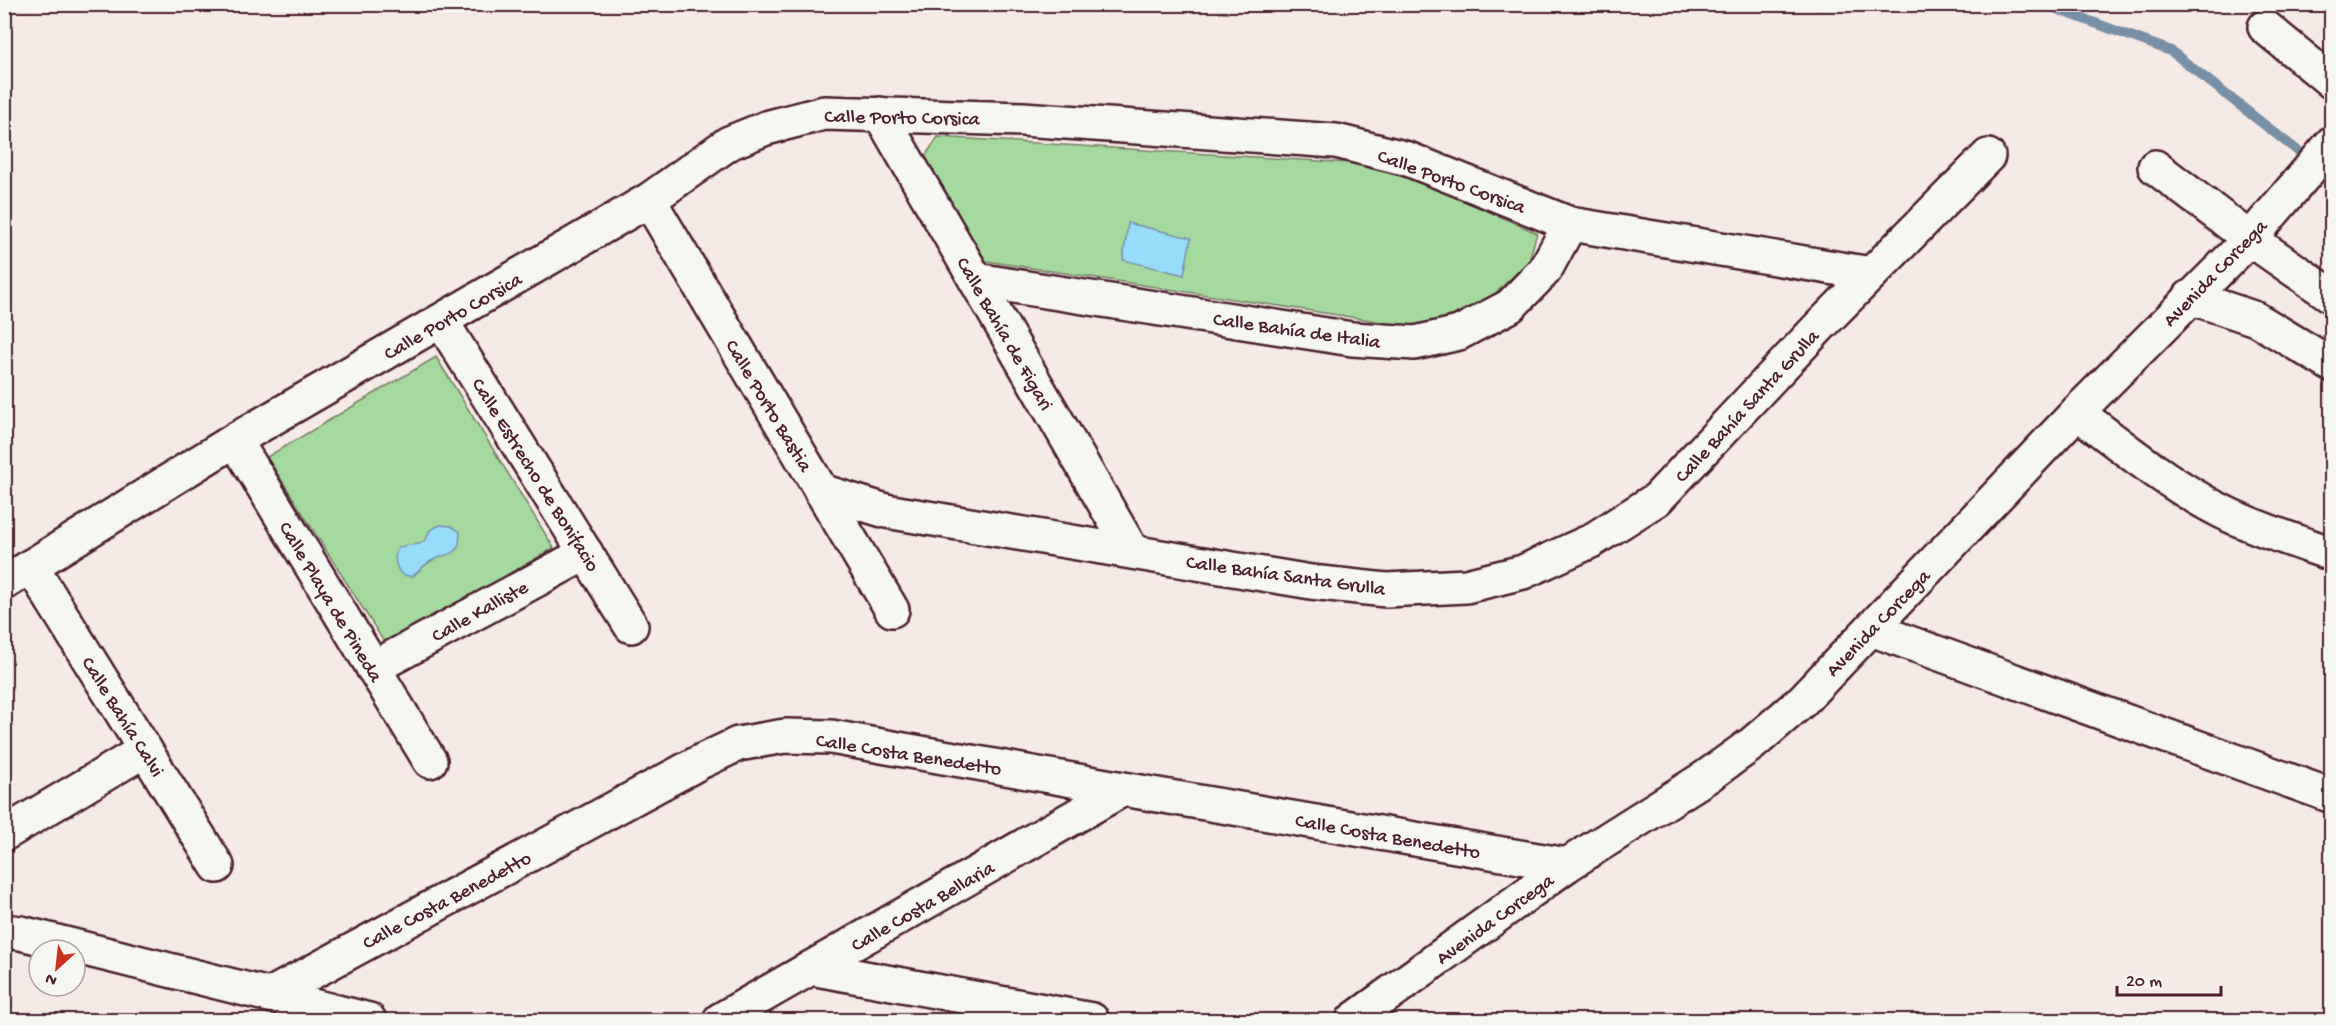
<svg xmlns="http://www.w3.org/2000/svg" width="2336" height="1025" font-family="'Gochi Hand',sans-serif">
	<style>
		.green { fill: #a4da9e; stroke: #777c64; stroke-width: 1.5 }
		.water { fill: #97dcfa; stroke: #7890a7; stroke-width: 1.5 }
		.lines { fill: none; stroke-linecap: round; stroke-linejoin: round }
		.stream { stroke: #7890a7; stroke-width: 10 }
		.minor-casing { stroke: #4a1f2b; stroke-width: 38 }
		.minor { stroke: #f6f6f2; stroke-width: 33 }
		.labels { text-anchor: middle; stroke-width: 4.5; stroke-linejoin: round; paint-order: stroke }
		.street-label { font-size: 20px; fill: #4a1f2b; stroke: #f6f6f2 }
	</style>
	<rect width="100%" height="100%" fill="#f6eae6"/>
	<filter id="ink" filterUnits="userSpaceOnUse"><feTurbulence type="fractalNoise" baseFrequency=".0167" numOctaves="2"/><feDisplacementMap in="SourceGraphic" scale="12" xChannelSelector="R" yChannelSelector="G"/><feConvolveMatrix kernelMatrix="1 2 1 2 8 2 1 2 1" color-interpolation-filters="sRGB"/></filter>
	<g filter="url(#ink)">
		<g class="green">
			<path d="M938,137L1351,163L1393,169L1537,233L1529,261L1481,307L1415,327L986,261L923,159Z"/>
			<path d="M436,357L554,548L386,645L267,457Z"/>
		</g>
		<g class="water">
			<path d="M1128,223L1191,238L1184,275L1123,260Z"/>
			<path d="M440,525L451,526L460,532C460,559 450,551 431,561C424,565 418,572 412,577L401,574C395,565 393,558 398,548C415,541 423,551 430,530Z"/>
		</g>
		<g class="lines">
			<path class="stream" d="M1674,4L2046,5L2171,51L2332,178"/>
			<g class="minor-casing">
				<g id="minor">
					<path d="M2265,27L2332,82"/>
					<path d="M880,114L1132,551"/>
					<path d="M2155,167L2250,239L2332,296"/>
					<path d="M649,200L892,610"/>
					<path d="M976,280L1352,339L1415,343L1459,333L1510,306L1545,270L1570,224"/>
					<path d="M2190,297L2256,319L2332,365"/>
					<path d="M442,322L631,626"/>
					<path d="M2077,412C2125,449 2171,486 2225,513C2259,530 2296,541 2332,554"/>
					<path d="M235,440L430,761"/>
					<path d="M821,491L886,511L1311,582L1386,590L1466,586L1523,572L1591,541L1657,499L1817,329L1988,156"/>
					<path d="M31,566L217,866"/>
					<path d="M4,583L235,440L649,200L729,143L766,128L824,113L1023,119L1336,141L1408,159L1570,224L1871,274"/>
					<path d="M1871,629L2332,796"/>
					<path d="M373,668L586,553"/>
					<path d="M4,834L145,750"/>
					<path d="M4,931L21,933L369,1020"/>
					<path d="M811,968L1092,1020"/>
					<path d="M270,995L702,761L738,744L785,736L831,737L1123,789L1567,865"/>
					<path d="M720,1020L1123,789"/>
					<path d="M1353,1020L1567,865L1706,777L1752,744L1802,701L2077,412L2250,239L2332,143"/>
				</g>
			</g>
			<use href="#minor" class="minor"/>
		</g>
	</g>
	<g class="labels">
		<g class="street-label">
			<text transform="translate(902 116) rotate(1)" y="7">Calle Porto Corsica</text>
			<text transform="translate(1452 180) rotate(20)" y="7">Calle Porto Corsica</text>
			<text transform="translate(2214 272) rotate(-46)" y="7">Avenida Corcega</text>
			<text transform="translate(452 315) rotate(-30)" y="7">Calle Porto Corsica</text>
			<text transform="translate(1297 329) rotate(8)" y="7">Calle Bahía de Italia</text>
			<text transform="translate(1006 333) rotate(60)" y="7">Calle Bahía de Figari</text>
			<text transform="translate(770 405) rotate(59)" y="7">Calle Porto Bastia</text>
			<text transform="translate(1746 405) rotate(-47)" y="7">Calle Bahía Santa Grulla</text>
			<text transform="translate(537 474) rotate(58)" y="7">Calle Estrecho de Bonifacio</text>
			<text transform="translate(1286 574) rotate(8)" y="7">Calle Bahía Santa Grulla</text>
			<text transform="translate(332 601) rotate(59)" y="7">Calle Playa de Pineda</text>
			<text transform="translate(479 610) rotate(-29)" y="7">Calle Kalliste</text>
			<text transform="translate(1877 622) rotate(-46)" y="7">Avenida Corcega</text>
			<text transform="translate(124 716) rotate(58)" y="7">Calle Bahía Calvi</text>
			<text transform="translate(909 753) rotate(9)" y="7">Calle Costa Benedetto</text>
			<text transform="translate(1388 835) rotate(10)" y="7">Calle Costa Benedetto</text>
			<text transform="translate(446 899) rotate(-28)" y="7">Calle Costa Benedetto</text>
			<text transform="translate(922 905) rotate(-30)" y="7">Calle Costa Bellaria</text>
			<text transform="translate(1494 918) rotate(-36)" y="7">Avenida Corcega</text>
		</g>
	</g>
	<rect width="2336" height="1025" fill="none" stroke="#f6f6f2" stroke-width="24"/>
	<rect x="12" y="12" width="2312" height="1001" fill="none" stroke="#4a1f2b" stroke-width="2" filter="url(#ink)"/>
	<g transform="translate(57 968) rotate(207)"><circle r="28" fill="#f6f6f2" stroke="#b1a0a2" stroke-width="1.5"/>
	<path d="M0-4.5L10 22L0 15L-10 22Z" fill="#c8321e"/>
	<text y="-9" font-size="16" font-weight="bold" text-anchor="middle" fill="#4a1f2b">N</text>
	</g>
	<path d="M2117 986v9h104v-9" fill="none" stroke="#4a1f2b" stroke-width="3"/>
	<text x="2126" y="986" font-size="18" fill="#4a1f2b" stroke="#f6f6f2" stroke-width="4.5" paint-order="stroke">20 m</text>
</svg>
